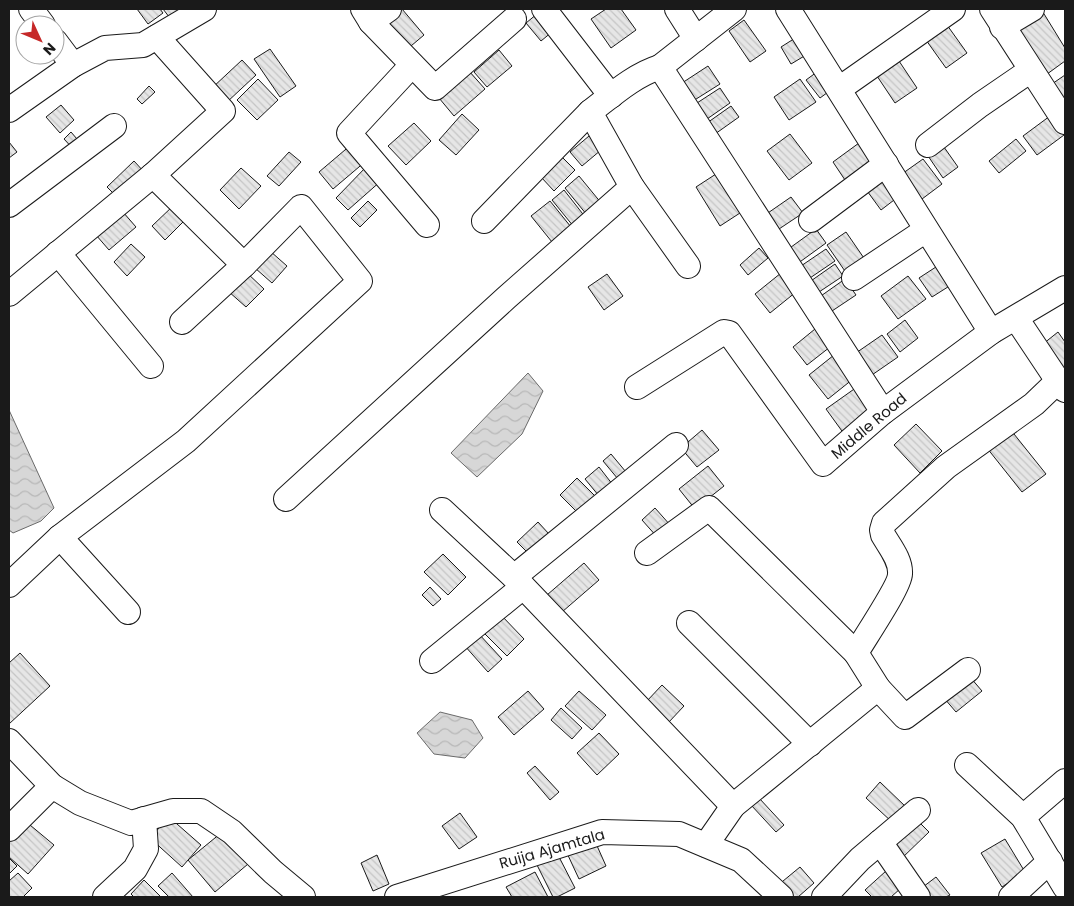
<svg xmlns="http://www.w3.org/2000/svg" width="1074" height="906" font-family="Poppins,sans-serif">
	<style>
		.water { fill: url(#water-waves); stroke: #6a6a6a }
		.building { fill: url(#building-back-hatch); stroke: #1a1a1a }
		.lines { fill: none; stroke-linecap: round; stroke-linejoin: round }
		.minor-casing { stroke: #1a1a1a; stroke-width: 26 }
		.minor { stroke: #fff; stroke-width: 24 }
		.labels { text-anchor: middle; stroke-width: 4; stroke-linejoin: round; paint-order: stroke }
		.street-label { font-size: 15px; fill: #1a1a1a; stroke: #fff }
	</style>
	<defs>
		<pattern id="water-waves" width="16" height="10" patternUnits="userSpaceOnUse" patternTransform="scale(1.25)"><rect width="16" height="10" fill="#d7d7d7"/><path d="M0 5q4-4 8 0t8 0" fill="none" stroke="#b8b8b8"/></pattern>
		<pattern id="building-back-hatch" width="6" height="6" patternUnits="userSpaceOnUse" patternTransform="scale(1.25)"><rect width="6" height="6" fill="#e6e6e6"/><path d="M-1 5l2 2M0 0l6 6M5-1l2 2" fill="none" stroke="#c5c5c5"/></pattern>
	</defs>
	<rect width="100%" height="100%" fill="#fff"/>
	<g class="water">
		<path d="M528,373L543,391L522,434L477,477L451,453Z"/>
		<path d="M9,410L54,508L41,521L13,533L9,530Z"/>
		<path d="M440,712L472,720L483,738L465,758L434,754L417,733Z"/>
	</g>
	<g class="building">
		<path d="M137,9H160L163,13L148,24Z"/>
		<path d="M163,9H189L173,22Z"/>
		<path d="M394,9H402L424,35L405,51L380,21Z"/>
		<path d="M543,9L564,22L541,41L526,23Z"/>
		<path d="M606,9H621L636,30L611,48L591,19Z"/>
		<path d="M1041,9L1065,48V61L1043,77L1008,28Z"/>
		<path d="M744,20L766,51L750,62L729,31Z"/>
		<path d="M947,25L967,53L946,68L926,40Z"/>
		<path d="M800,35L811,52L791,64L781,47Z"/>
		<path d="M270,49L296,86L280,97L254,59Z"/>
		<path d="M499,50L512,66L487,87L474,72Z"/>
		<path d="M242,60L256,75L226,103L212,88Z"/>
		<path d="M899,61L917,88L895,103L877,76Z"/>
		<path d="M708,66L720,84L693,101L682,83Z"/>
		<path d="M821,69L835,87L820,98L806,80Z"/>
		<path d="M469,71L485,89L454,116L439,98Z"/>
		<path d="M1065,75V104L1049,86Z"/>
		<path d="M258,79L278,100L257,120L237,100Z"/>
		<path d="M800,79L816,102L789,120L774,97Z"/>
		<path d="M149,86L155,92L142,104L137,99Z"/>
		<path d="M720,88L730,103L707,119L697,103Z"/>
		<path d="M61,105L74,120L60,133L46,117Z"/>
		<path d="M731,106L739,117L715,134L707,123Z"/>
		<path d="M462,114L479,130L456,155L439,140Z"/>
		<path d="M1050,116L1064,135L1037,155L1023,136Z"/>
		<path d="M414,123L431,141L406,165L388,146Z"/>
		<path d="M71,132L83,146L76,152L64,139Z"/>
		<path d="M790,134L812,163L789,180L767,151Z"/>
		<path d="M589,136L601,150L582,166L570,152Z"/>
		<path d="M1016,139L1026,151L999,173L989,161Z"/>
		<path d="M939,140L958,167L943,178L924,150Z"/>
		<path d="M9,142L17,152L9,158Z"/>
		<path d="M859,143L872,162L845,180L833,162Z"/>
		<path d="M352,144L366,161L333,189L319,172Z"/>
		<path d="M289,152L301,162L279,186L267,176Z"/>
		<path d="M562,157L575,170L554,191L541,177Z"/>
		<path d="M923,159L942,184L918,202L899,176Z"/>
		<path d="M134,161L145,173L118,198L107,187Z"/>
		<path d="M367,166L382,180L348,210L336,198Z"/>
		<path d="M241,168L261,186L239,209L220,190Z"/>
		<path d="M879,171L898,197L881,210L862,184Z"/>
		<path d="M716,174L740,213L720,226L696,187Z"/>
		<path d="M579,176L602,204L587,215L565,188Z"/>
		<path d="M564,190L586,218L574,227L552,200Z"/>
		<path d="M791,197L803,213L776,231L765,215Z"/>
		<path d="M368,201L377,210L360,227L351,218Z"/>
		<path d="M550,201L571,227L552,242L531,216Z"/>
		<path d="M174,205L187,218L165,240L152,226Z"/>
		<path d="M123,212L136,227L109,250L96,235Z"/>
		<path d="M816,229L826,243L797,264L787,250Z"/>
		<path d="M846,232L868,264L849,277L827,245Z"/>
		<path d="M131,244L145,257L127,276L114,262Z"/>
		<path d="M759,248L768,258L748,275L740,265Z"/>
		<path d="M826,249L835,261L807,280L798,268Z"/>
		<path d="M270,251L287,266L272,283L255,268Z"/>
		<path d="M835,264L843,276L816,294L808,283Z"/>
		<path d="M939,265L951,285L932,297L919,278Z"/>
		<path d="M246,272L264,289L246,307L228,291Z"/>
		<path d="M781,273L796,292L770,313L755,294Z"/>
		<path d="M607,274L623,296L604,310L588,287Z"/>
		<path d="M908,276L926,299L898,319L881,296Z"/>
		<path d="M845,279L856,295L829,313L818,298Z"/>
		<path d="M905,320L918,338L900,352L887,334Z"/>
		<path d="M815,329L830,347L807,365L793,347Z"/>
		<path d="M1058,332L1065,342V372L1043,344Z"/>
		<path d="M882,335L898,357L869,377L853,355Z"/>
		<path d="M834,355L853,379L828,399L809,375Z"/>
		<path d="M857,387L878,415L847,438L826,409Z"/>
		<path d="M916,424L942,451L920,473L894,445Z"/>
		<path d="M1006,424L1046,474L1022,492L983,443Z"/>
		<path d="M702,430L719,450L697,467L681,448Z"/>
		<path d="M611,454L626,472L618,479L603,461Z"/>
		<path d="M708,466L724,486L695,509L679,489Z"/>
		<path d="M599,467L613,485L599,496L585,479Z"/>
		<path d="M577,478L597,498L580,515L560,495Z"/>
		<path d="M655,508L671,526L658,538L642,520Z"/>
		<path d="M538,522L549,534L529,554L517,542Z"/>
		<path d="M443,554L466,577L448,595L424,572Z"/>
		<path d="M584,563L599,580L562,612L547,595Z"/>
		<path d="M430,587L441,599L433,606L422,595Z"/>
		<path d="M500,614L524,639L507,656L482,631Z"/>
		<path d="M478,633L502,659L488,672L464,645Z"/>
		<path d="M20,653L50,686L9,724V663Z"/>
		<path d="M970,677L982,691L956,712L944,698Z"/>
		<path d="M662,685L684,706L668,723L646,702Z"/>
		<path d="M528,691L544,709L514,735L498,717Z"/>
		<path d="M579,691L606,715L592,730L565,706Z"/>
		<path d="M561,708L582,728L572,739L551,720Z"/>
		<path d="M599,733L619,754L597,775L577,753Z"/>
		<path d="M535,766L559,792L550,800L527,773Z"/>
		<path d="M880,782L906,807L892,822L866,798Z"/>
		<path d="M759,798L784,825L776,832L751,805Z"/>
		<path d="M460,813L477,837L459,849L442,826Z"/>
		<path d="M169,817L201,845L182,867L150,838Z"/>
		<path d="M916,819L929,832L901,859L889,846Z"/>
		<path d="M24,820L54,845L28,874L9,857V838Z"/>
		<path d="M221,833L248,864L215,892L188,860Z"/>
		<path d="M594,839L606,866L579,879L566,851Z"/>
		<path d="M1005,839L1025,872L1002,887L981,853Z"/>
		<path d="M377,855L389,884L373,891L361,863Z"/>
		<path d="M558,855L575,888L557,897H553L537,865Z"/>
		<path d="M9,858L17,866L9,874Z"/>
		<path d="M800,867L814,883L798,897H787L777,886Z"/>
		<path d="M886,871L901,888L891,897H872L865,890Z"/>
		<path d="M535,872L548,897H512L506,887Z"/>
		<path d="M18,873L32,888L23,897H9V881Z"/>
		<path d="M172,873L193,897H169L158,886Z"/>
		<path d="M936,877L950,895L946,897H924L919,890Z"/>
		<path d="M144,880L161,897H134L131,894Z"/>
	</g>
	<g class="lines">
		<g class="minor-casing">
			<g id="minor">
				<path d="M31,9L43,25"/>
				<path d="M363,9L371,22L435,88L514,19"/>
				<path d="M544,9L611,96"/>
				<path d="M677,9L696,39"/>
				<path d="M734,9L660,67L883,412"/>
				<path d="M788,9L991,332"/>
				<path d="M992,9L1065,122"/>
				<path d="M371,22L389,9"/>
				<path d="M1002,27L1032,9"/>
				<path d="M55,41L73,65"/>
				<path d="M412,65L349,133L427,225"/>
				<path d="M660,67C634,75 611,96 590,112L632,187L688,266"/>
				<path d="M839,89L953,9"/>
				<path d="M9,110L73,65L105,48L143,45L204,9"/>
				<path d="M928,145L980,105L1031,70"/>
				<path d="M9,205L114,126"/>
				<path d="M811,220L886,164"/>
				<path d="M484,221L590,112"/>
				<path d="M58,253L151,366"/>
				<path d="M854,278L926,230"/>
				<path d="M9,294L153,175L223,111L157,37"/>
				<path d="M1016,318L1058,381"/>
				<path d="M182,322L244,265"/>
				<path d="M637,387L724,332L729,333L823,464L883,412L991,332L1065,288"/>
				<path d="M286,499L506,298L632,187"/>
				<path d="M442,510L514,577L733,806"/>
				<path d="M60,537L128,612"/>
				<path d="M647,553L709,508L856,653"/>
				<path d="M514,577L676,445"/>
				<path d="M9,585L60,537L186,441L360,281L301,207L244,265L153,175"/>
				<path d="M689,623L810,744"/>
				<path d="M432,661L523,587"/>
				<path d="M878,688L905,717L968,670"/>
				<path d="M9,741L52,786L80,803L131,823L173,811H201L232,832L273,872L303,897"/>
				<path d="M967,765L1023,817L1065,887"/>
				<path d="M1023,817L1065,781"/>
				<path d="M9,829L52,786"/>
				<path d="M880,842L918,897"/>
				<path d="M706,845L733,806L878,688L856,653C864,639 900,586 900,574C901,560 890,547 883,535L882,530L884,523L946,467L1034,404L1058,381L1065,390"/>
				<path d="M105,897L135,869L146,849L144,819"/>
				<path d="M397,897L602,832L679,834L741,860L781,897"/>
				<path d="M824,897L860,859L918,810"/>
				<path d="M1011,897L1050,861"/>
			</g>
		</g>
		<use href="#minor" class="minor"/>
	</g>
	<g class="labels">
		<g class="street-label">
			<text transform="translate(869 426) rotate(-40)" y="5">Middle Road</text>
			<text transform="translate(552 849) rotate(-16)" y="5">Ruija Ajamtala</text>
		</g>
	</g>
	<rect width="1074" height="906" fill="none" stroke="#1a1a1a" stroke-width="20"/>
	<g transform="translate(40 40) rotate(134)"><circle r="24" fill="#ffffff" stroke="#a3a3a3"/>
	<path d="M0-4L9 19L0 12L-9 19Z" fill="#c62828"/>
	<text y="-8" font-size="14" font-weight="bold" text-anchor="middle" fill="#1a1a1a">N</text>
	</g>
</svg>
